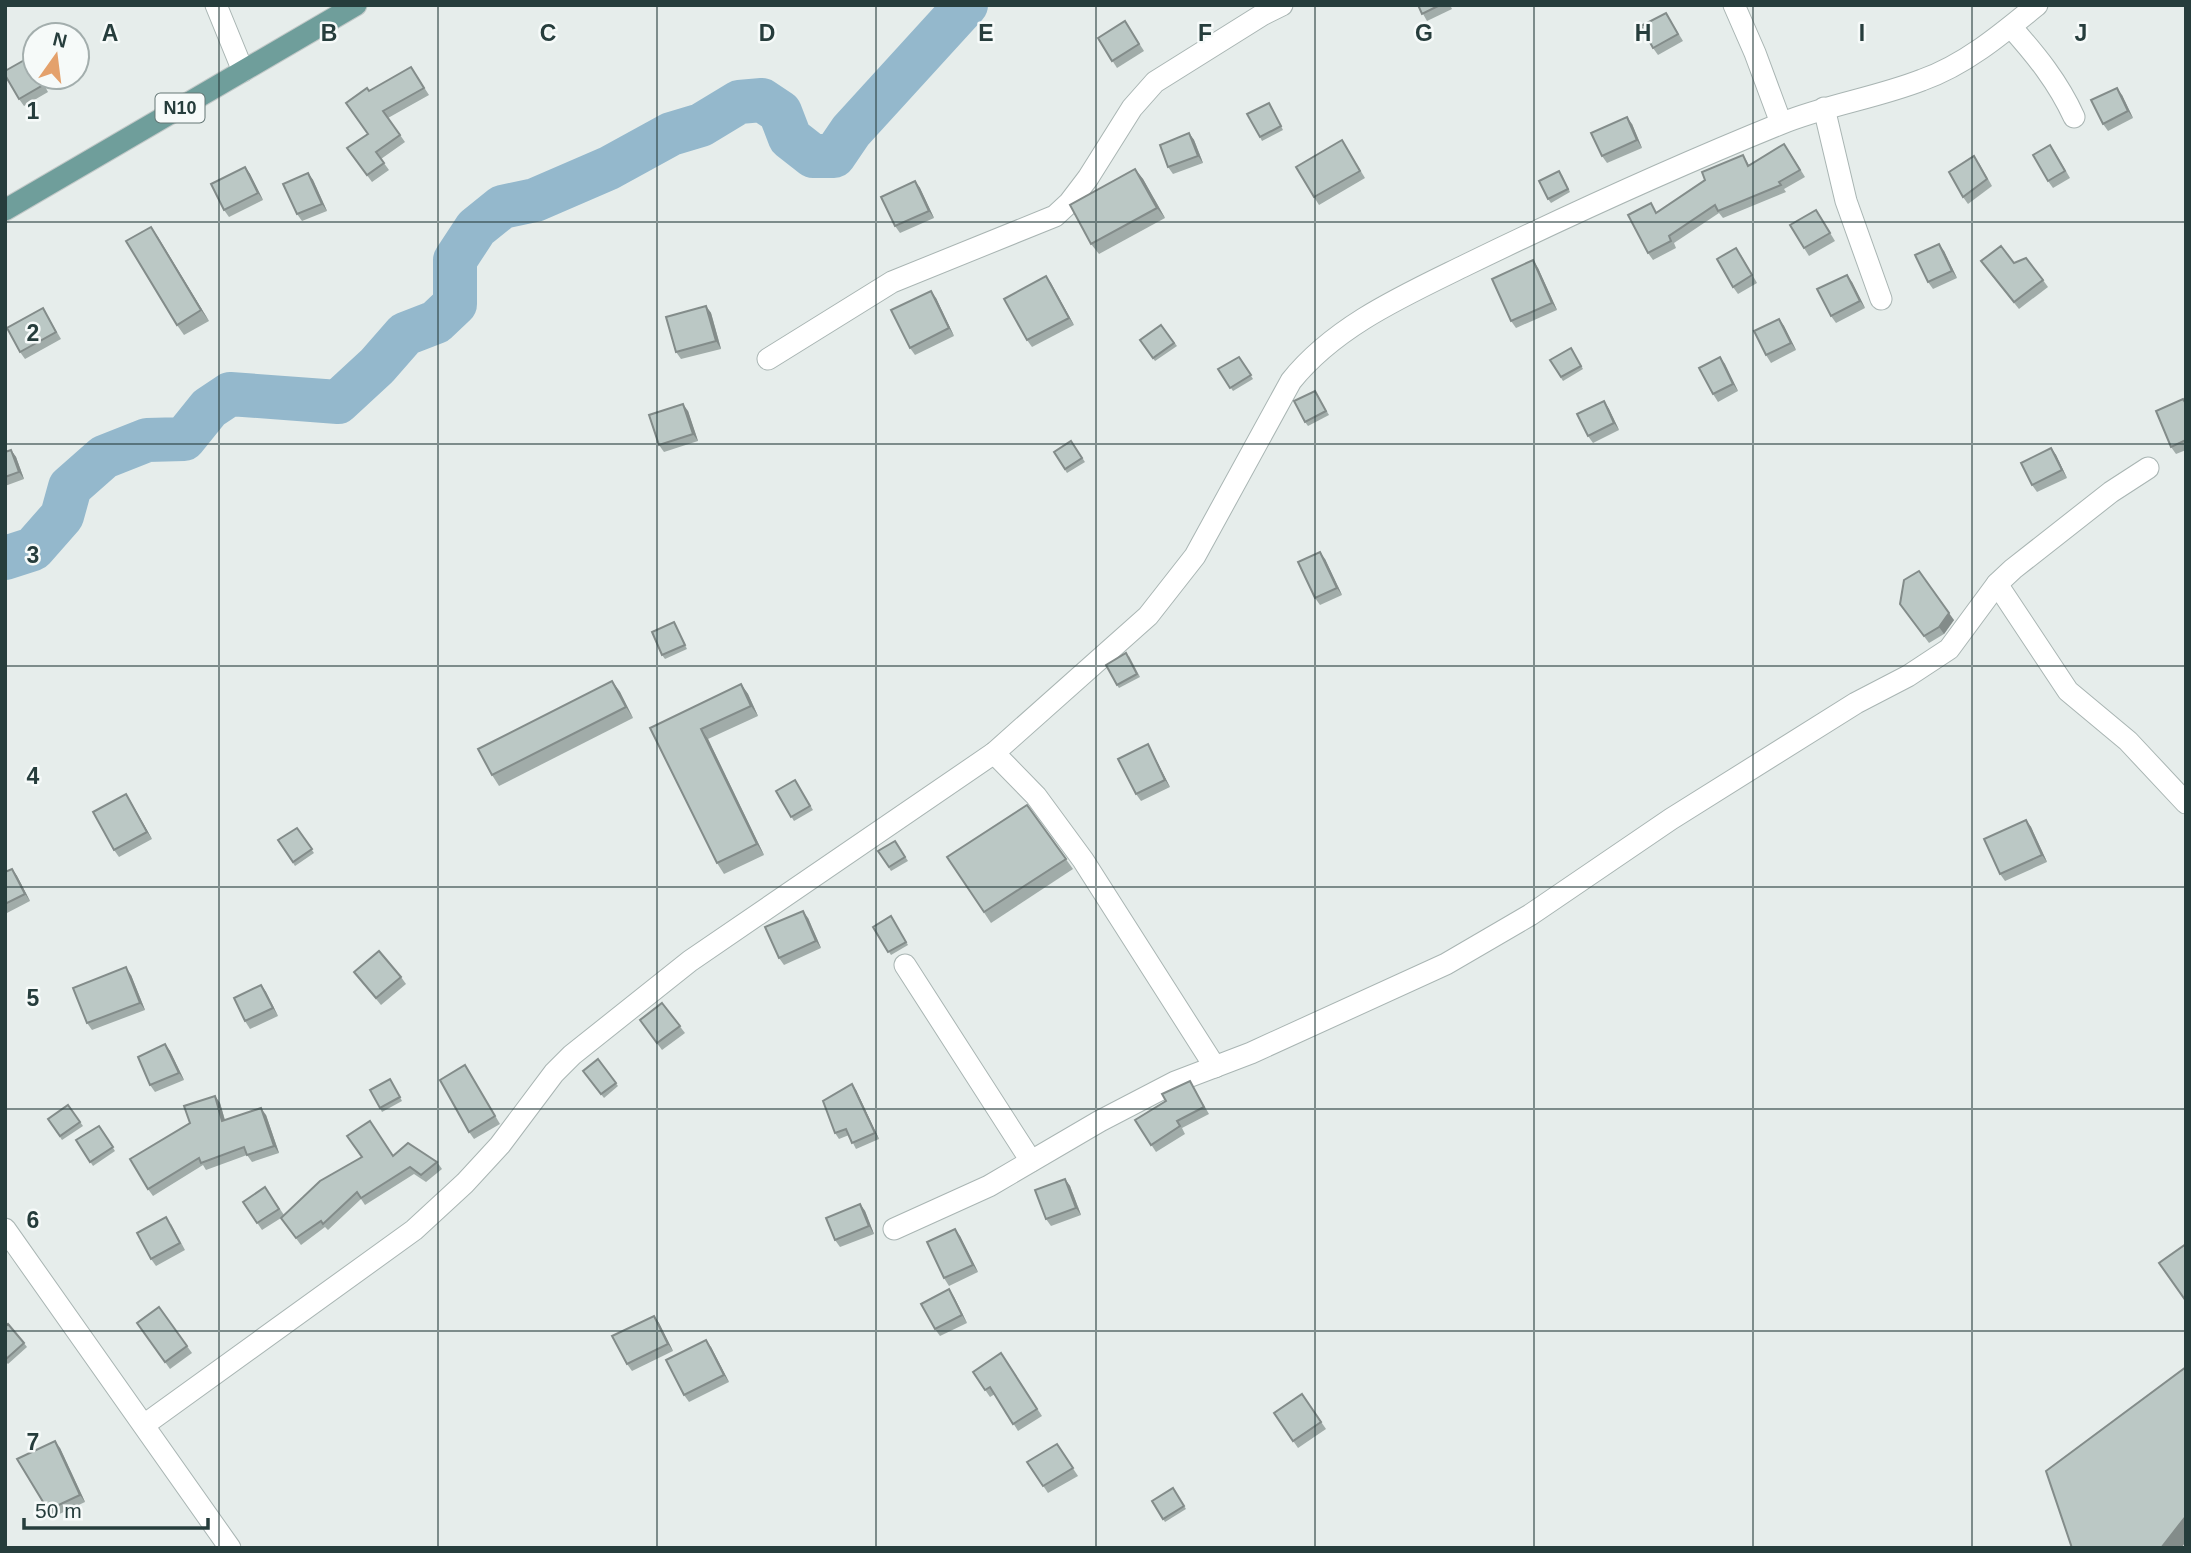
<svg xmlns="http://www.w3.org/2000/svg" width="2191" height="1553" font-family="Helvetica,sans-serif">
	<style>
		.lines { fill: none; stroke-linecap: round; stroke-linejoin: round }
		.river { stroke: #94b8cc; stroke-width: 44 }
		.street-casing { stroke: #a9b5b3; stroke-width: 23 }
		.primary-casing { stroke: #c2c9c8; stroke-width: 23 }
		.street { stroke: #fff; stroke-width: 21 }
		.primary { stroke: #6f9e9b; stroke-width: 21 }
		.wall { fill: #a1aca9 }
		.shaded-wall { fill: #838c8a }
		.building { fill: #bbc8c5; stroke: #838c8a; stroke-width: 2 }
		.grid { fill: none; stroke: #263d3c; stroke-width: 2; stroke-opacity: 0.55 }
		.labels { text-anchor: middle; stroke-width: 5; stroke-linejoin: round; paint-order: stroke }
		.shield { fill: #f6faf9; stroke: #647675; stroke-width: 2 }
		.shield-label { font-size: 18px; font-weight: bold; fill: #263d3c }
		.grid-label { font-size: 23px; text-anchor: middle; font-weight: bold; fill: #263d3c; stroke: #f6faf9; stroke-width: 5; stroke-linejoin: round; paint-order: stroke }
	</style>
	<rect width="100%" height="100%" fill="#e6edeb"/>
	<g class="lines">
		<path class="river" d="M5,558L33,549L62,516L70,487L104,457L147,440L184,439L209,408L230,394L338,402L377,366L405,334L436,322L455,304V260L476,228L502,207L535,200L609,168L671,134L701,125L739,102L762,100L780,112L790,138L813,156H834L851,131L966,5"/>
		<g class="street-casing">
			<g id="street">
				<path d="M216,5L243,71"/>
				<path d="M1734,5L1755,53L1781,123"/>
				<path d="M2011,27C2036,55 2058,82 2074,117"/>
				<path d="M1824,108L1846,201L1881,299"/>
				<path d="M768,359L892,282L1055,216L1069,203L1088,178L1132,108L1155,82L1262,15L1282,5"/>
				<path d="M1997,584L2068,691L2128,741L2186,803"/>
				<path d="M994,753L1036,796L1083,860L1215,1067"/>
				<path d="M905,965L1031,1161"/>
				<path d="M5,1229L230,1548"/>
				<path d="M894,1229L989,1186L1100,1121L1175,1082L1251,1053L1446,964L1530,915L1671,819L1856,703L1908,676L1949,649L1997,584L2013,569L2111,492L2148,468"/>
				<path d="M144,1425L414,1230L465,1183L500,1145L554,1073L572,1055L690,961L994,753L1148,616L1195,556L1291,381C1335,326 1403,296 1466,265C1569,215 1674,167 1780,124C1826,105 1876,98 1922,80C1965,65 2003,33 2037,5"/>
			</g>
		</g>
		<g class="primary-casing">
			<path id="primary" d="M5,210L356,5"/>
		</g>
		<use href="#street" class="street"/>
		<use href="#primary" class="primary"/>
	</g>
	<g class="wall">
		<path d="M1418,5H1450L1452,9L1427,21Z"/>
		<path d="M1666,13L1683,41L1658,55L1653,48Z"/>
		<path d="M1125,21L1144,51L1117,68L1098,38Z"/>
		<path d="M28,58L35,68V77H40L48,92L24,106L19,99Z"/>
		<path d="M411,67L429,95L388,118L405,142L381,159L389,170L372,182L347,148L368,134L369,91Z"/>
		<path d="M2122,95L2133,118L2108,131L2103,124Z"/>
		<path d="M1271,106L1283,130L1262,141L1260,137Z"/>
		<path d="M1632,124L1642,148L1607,163L1602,156Z"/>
		<path d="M1189,133L1194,140L1203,163L1173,174L1168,167Z"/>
		<path d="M1342,140L1365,178L1319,205L1314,197Z"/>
		<path d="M1789,151L1805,177L1784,189L1786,192L1723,218L1719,213L1674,243L1676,248L1653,260L1648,253L1657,213L1743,155L1749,165Z"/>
		<path d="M2055,152L2070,178L2053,188L2048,181Z"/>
		<path d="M1979,163L1992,186L1968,204L1963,197Z"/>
		<path d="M245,167L250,174L263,200L229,217L224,210Z"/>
		<path d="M1135,169L1143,179L1165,218L1099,254L1091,244Z"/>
		<path d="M308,173L313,180L327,211L302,221L297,214Z"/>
		<path d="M1562,175L1570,192L1551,203L1548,199Z"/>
		<path d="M915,181L920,188L934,218L900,233L895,226Z"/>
		<path d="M1816,210L1835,241L1809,256L1804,248Z"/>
		<path d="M151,227L209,321L184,335L177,325Z"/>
		<path d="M1944,251L1957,278L1933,289L1928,282Z"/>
		<path d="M1741,255L1757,283L1738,294L1733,287Z"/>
		<path d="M2014,263L2043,280L2048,287L2019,309L1986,268Z"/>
		<path d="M1538,268L1557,310L1516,328L1511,321Z"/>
		<path d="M1046,276L1074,325L1032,347L1027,340Z"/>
		<path d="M1852,282L1865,308L1836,323L1831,316Z"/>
		<path d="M936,298L954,336L915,355L910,348Z"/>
		<path d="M706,306L711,313L721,349L681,359L676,352Z"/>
		<path d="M43,308L61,339L25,359L20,352Z"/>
		<path d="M1779,319L1784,326L1796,350L1771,363L1766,355Z"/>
		<path d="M1161,325L1177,346L1155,361L1140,340Z"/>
		<path d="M1571,348L1583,369L1563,381L1550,360Z"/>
		<path d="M1239,357L1253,379L1233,391L1218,369Z"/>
		<path d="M1720,357L1738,391L1718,402L1713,394Z"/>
		<path d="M1315,391L1329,415L1308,426L1305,422Z"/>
		<path d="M1604,401L1609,409L1619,430L1593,443L1588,436Z"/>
		<path d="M2186,402V450L2176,454L2171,447Z"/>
		<path d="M688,411L698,441L664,452L659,445Z"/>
		<path d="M1071,441L1085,462L1067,473L1054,452Z"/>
		<path d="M2051,448L2056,455L2067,478L2037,492L2032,485Z"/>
		<path d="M11,450L16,457L24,479L5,486V452Z"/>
		<path d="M1325,559L1342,595L1320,605L1315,598Z"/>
		<path d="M1900,604L1954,620L1944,634L1929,643Z"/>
		<path d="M674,622L687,649L665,659L662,655Z"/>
		<path d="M1129,656L1140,677L1119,688L1117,685Z"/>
		<path d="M612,681L620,692L633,718L499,786L492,775Z"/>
		<path d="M741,684L748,694L758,716L708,739L764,855L724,874L717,863L650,728Z"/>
		<path d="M1148,744L1152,752L1170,787L1141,801L1136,794Z"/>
		<path d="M795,780L813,810L794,821L776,791Z"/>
		<path d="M126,794L152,839L119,857L114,850Z"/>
		<path d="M1027,805L1073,869L991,923L947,857Z"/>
		<path d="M2026,820L2031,827L2047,862L2005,881L2000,874Z"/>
		<path d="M297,828L314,853L295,866L278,840Z"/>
		<path d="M895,841L908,861L891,871L878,851Z"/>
		<path d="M12,869L17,876L30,901L5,914V872Z"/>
		<path d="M891,916L908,945L891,955L873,927Z"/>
		<path d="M808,918L821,948L784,965L779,958Z"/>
		<path d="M354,972L401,977L406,984L381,1005Z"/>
		<path d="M131,975L145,1010L92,1030L87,1023Z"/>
		<path d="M261,985L266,992L278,1016L250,1029L245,1021Z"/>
		<path d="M662,1003L685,1033L662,1050L640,1020Z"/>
		<path d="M165,1044L170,1051L184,1080L155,1092L150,1085Z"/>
		<path d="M598,1059L618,1086L604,1098L583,1071Z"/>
		<path d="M470,1073L500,1124L474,1139L469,1132Z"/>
		<path d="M1190,1081L1209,1114L1182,1128L1185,1134L1156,1152L1135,1120L1166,1101Z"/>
		<path d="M392,1082L402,1101L382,1112L380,1108Z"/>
		<path d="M856,1090L879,1139L856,1149L849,1135L839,1139L835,1133Z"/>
		<path d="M215,1096L220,1103L225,1120L266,1115L279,1153L252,1162L247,1155L206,1170L203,1165L153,1196L148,1189Z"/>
		<path d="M68,1105L83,1126L62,1140L48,1119Z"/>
		<path d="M99,1126L115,1151L93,1166L76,1140Z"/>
		<path d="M393,1156L437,1162L442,1169L426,1182L414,1174L365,1205L361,1199L328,1230L325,1227L301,1245L281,1218L262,1230L243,1202L265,1187L284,1215Z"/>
		<path d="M1065,1179L1070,1186L1081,1215L1051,1226L1046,1219Z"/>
		<path d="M860,1204L865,1211L874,1234L840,1247L835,1240Z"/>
		<path d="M171,1224L185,1250L156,1266L151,1259Z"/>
		<path d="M960,1236L978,1272L949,1286L944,1278Z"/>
		<path d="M949,1289L954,1297L967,1323L940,1336L935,1329Z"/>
		<path d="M159,1307L192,1353L170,1369L137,1323Z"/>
		<path d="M654,1316L659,1323L673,1351L632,1371L627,1364Z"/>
		<path d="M5,1327L24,1343L27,1347L8,1364L5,1361Z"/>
		<path d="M711,1347L729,1382L689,1402L684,1395Z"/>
		<path d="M1001,1353L1042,1416L1018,1431L995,1394L990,1397L973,1372Z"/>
		<path d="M1302,1394L1326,1429L1298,1448L1274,1413Z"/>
		<path d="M1057,1444L1078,1476L1048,1493L1027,1462Z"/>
		<path d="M60,1448L85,1502L53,1517L48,1510Z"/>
		<path d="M1173,1488L1186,1509L1165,1522L1152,1501Z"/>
	</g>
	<g class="shaded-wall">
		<path d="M2117,88L2122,95L2133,118L2128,111Z"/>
		<path d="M1627,117L1632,124L1642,148L1637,140Z"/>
		<path d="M1189,133L1194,140L1203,163L1198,156Z"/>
		<path d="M245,167L250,174L263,200L258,193Z"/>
		<path d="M1135,169L1143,179L1165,218L1157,208Z"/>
		<path d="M308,173L313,180L327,211L322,204Z"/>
		<path d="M915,181L920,188L934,218L929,211Z"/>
		<path d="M151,227L158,237L209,321L201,310Z"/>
		<path d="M1939,244L1944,251L1957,278L1952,271Z"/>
		<path d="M1533,260L1538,268L1557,310L1552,303Z"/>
		<path d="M1847,275L1852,282L1865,308L1860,301Z"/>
		<path d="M1046,276L1051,283L1074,325L1069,318Z"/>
		<path d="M931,291L936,298L954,336L949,328Z"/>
		<path d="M706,306L711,313L721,349L716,341Z"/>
		<path d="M1779,319L1784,326L1796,350L1791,343Z"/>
		<path d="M1720,357L1725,364L1738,391L1733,384Z"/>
		<path d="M1604,401L1609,409L1619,430L1614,423Z"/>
		<path d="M683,404L688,411L698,441L693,434Z"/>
		<path d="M2051,448L2056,455L2067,478L2062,470Z"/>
		<path d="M11,450L16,457L24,479L19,472Z"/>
		<path d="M1320,552L1325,559L1342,595L1337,588Z"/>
		<path d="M1949,613L1954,620L1944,634L1939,627Z"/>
		<path d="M612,681L620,692L633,718L626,707Z"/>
		<path d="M741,684L748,694L758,716L751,706Z"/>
		<path d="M701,729L708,739L764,855L757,844Z"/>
		<path d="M1148,744L1152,752L1170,787L1165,780Z"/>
		<path d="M126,794L131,802L152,839L147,832Z"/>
		<path d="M2026,820L2031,827L2047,862L2042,855Z"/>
		<path d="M12,869L17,876L30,901L25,894Z"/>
		<path d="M803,911L808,918L821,948L816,941Z"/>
		<path d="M126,967L131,975L145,1010L140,1003Z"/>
		<path d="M261,985L266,992L278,1016L273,1008Z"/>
		<path d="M165,1044L170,1051L184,1080L179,1073Z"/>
		<path d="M852,1084L856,1090L879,1139L875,1133Z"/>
		<path d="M215,1096L220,1103L227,1128L222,1121Z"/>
		<path d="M261,1108L266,1115L279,1153L274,1146Z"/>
		<path d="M1065,1179L1070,1186L1081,1215L1076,1208Z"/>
		<path d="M860,1204L865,1211L874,1234L869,1226Z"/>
		<path d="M955,1229L960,1236L978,1272L973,1265Z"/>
		<path d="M949,1289L954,1297L967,1323L962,1315Z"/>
		<path d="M654,1316L659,1323L673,1351L668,1344Z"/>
		<path d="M706,1340L711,1347L729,1382L724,1375Z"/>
		<path d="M55,1441L60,1448L85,1502L80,1495Z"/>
		<path d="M2186,1516V1542L2181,1548H2161Z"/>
	</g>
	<g class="building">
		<path d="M1418,5H1440L1422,14Z"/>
		<path d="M1666,13L1678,34L1653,48L1641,26Z"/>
		<path d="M1125,21L1139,44L1112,61L1098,38Z"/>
		<path d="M28,58L35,70V77H39L43,85L19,99L5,75V71Z"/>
		<path d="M411,67L424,88L383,111L400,135L376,152L384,163L367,175L347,148L368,134L346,103L367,88L369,91Z"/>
		<path d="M2117,88L2128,111L2103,124L2091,100Z"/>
		<path d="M1269,103L1281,126L1260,137L1247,114Z"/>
		<path d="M1627,117L1637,140L1602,156L1591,133Z"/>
		<path d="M1189,133L1198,156L1168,167L1160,145Z"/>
		<path d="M1342,140L1360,171L1314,197L1296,167Z"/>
		<path d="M1784,144L1800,170L1779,182L1781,185L1718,211L1715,205L1669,236L1671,241L1648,253L1628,215L1651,203L1656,213L1705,180L1702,172L1743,155L1748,166Z"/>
		<path d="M2050,145L2065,171L2048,181L2033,155Z"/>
		<path d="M1974,156L1987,179L1963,197L1949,172Z"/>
		<path d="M245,167L258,193L224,210L211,184Z"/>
		<path d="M1135,169L1157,208L1091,244L1070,205Z"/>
		<path d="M1559,171L1568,189L1548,199L1539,181Z"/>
		<path d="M308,173L322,204L297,214L283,184Z"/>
		<path d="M915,181L929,211L895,226L881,197Z"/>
		<path d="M1816,210L1830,233L1804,248L1790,225Z"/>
		<path d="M151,227L201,310L177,325L126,241Z"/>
		<path d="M1939,244L1952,271L1928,282L1915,255Z"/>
		<path d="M2001,246L2014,263L2026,258L2043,280L2014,302L1981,261Z"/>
		<path d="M1736,248L1752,275L1733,287L1717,259Z"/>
		<path d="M1533,260L1552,303L1511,321L1492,279Z"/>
		<path d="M1847,275L1860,301L1831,316L1817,289Z"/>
		<path d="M1046,276L1069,318L1027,340L1004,299Z"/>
		<path d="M931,291L949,328L910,348L891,310Z"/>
		<path d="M706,306L716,341L676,352L666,317Z"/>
		<path d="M43,308L56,332L20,352L7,328Z"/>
		<path d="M1779,319L1791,343L1766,355L1754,331Z"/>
		<path d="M1161,325L1174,343L1153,358L1140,340Z"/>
		<path d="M1571,348L1581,366L1561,377L1550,360Z"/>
		<path d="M1239,357L1251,375L1230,388L1218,369Z"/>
		<path d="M1720,357L1733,384L1713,394L1699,368Z"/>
		<path d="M1315,391L1326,411L1305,422L1294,401Z"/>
		<path d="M2183,399L2186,404V440L2171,447L2156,411Z"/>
		<path d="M1604,401L1614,423L1588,436L1577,414Z"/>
		<path d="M683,404L693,434L659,445L649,415Z"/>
		<path d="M1071,441L1082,458L1065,469L1054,452Z"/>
		<path d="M2051,448L2062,470L2032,485L2021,463Z"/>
		<path d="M11,450L19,472L5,477V452Z"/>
		<path d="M1320,552L1337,588L1315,598L1298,562Z"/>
		<path d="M1919,571L1949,613L1939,627L1924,636L1900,604L1904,580Z"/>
		<path d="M674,622L685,645L662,655L652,632Z"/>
		<path d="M1126,653L1137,674L1117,685L1106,665Z"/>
		<path d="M612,681L626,707L492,775L478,749Z"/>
		<path d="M741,684L751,706L701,729L757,844L717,863L650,728Z"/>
		<path d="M1148,744L1165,780L1136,794L1118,759Z"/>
		<path d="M795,780L810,806L791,817L776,791Z"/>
		<path d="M126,794L147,832L114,850L93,812Z"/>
		<path d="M1027,805L1066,859L984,912L947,857Z"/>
		<path d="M2026,820L2042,855L2000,874L1984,839Z"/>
		<path d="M297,828L312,849L293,862L278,840Z"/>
		<path d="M895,841L905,857L889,867L878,851Z"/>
		<path d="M12,869L25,894L5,904V872Z"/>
		<path d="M803,911L816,941L779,958L765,927Z"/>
		<path d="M891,916L906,942L888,952L873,927Z"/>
		<path d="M379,951L401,977L376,998L354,972Z"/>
		<path d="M126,967L140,1003L87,1023L73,988Z"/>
		<path d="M261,985L273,1008L245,1021L234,998Z"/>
		<path d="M662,1003L680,1026L657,1043L640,1020Z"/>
		<path d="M165,1044L179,1073L150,1085L138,1057Z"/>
		<path d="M598,1059L616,1083L601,1094L583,1071Z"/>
		<path d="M465,1065L495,1116L469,1132L440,1080Z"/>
		<path d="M390,1079L400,1097L380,1108L370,1090Z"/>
		<path d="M1190,1081L1204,1107L1177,1121L1180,1126L1151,1145L1135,1120L1166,1101L1162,1094Z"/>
		<path d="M852,1084L875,1133L852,1143L846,1129L835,1133L823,1101Z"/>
		<path d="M215,1096L222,1121L261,1108L274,1146L247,1155L244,1147L201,1163L199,1158L148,1189L130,1159L190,1123L184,1106Z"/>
		<path d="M68,1105L80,1122L60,1136L48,1119Z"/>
		<path d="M370,1121L393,1156L408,1143L437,1162L421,1175L410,1167L361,1198L357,1192L323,1224L321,1221L296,1238L281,1218L320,1181L362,1157L347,1136Z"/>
		<path d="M99,1126L113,1147L90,1162L76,1140Z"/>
		<path d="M1065,1179L1076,1208L1046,1219L1035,1190Z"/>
		<path d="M265,1187L279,1209L257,1223L243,1202Z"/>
		<path d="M860,1204L869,1226L835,1240L826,1218Z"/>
		<path d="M166,1217L180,1243L151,1259L137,1233Z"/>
		<path d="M955,1229L973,1265L944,1278L927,1242Z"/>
		<path d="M2186,1244V1301L2159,1263Z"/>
		<path d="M949,1289L962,1315L935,1329L921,1304Z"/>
		<path d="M159,1307L187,1346L165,1362L137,1323Z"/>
		<path d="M654,1316L668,1344L627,1364L612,1336Z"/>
		<path d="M8,1324L24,1343L5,1360V1327Z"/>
		<path d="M706,1340L724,1375L684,1395L666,1360Z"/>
		<path d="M1001,1353L1037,1409L1013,1424L990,1387L985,1390L973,1372Z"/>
		<path d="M2186,1367V1516L2161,1548H2072L2046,1471Z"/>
		<path d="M1302,1394L1321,1422L1293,1441L1274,1413Z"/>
		<path d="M55,1441L80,1495L48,1510L17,1459Z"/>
		<path d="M1057,1444L1073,1468L1043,1486L1027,1462Z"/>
		<path d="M1173,1488L1184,1506L1163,1519L1152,1501Z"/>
	</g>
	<path class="grid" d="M219,5V1548M438,5V1548M657,5V1548M876,5V1548M1096,5V1548M1315,5V1548M1534,5V1548M1753,5V1548M1972,5V1548M5,222H2186M5,444H2186M5,666H2186M5,887H2186M5,1109H2186M5,1331H2186"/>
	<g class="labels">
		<rect class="shield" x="155.5" y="93.5" width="49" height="29" rx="5"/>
		<g class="shield-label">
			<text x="180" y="114">N10</text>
		</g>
	</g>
	<g class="grid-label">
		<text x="110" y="41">A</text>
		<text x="329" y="41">B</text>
		<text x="548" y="41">C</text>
		<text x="767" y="41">D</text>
		<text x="986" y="41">E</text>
		<text x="1205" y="41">F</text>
		<text x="1424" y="41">G</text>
		<text x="1643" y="41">H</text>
		<text x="1862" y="41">I</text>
		<text x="2081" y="41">J</text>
		<text x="33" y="119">1</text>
		<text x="33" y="341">2</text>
		<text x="33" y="563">3</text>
		<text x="33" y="784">4</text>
		<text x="33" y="1006">5</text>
		<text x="33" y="1228">6</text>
		<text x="33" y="1450">7</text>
	</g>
	<rect width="2191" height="1553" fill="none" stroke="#263d3c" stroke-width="14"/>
	<g transform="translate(56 56) rotate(14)"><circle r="33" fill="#f6faf9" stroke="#a3aead" stroke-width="2"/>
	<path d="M0-5L12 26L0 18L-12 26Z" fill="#e4a16c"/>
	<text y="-10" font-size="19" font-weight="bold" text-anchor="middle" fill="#263d3c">N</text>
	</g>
	<path d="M24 1518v10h184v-10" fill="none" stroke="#263d3c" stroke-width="3.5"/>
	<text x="35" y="1518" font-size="21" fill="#263d3c" stroke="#f6faf9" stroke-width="5" paint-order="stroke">50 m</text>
</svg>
